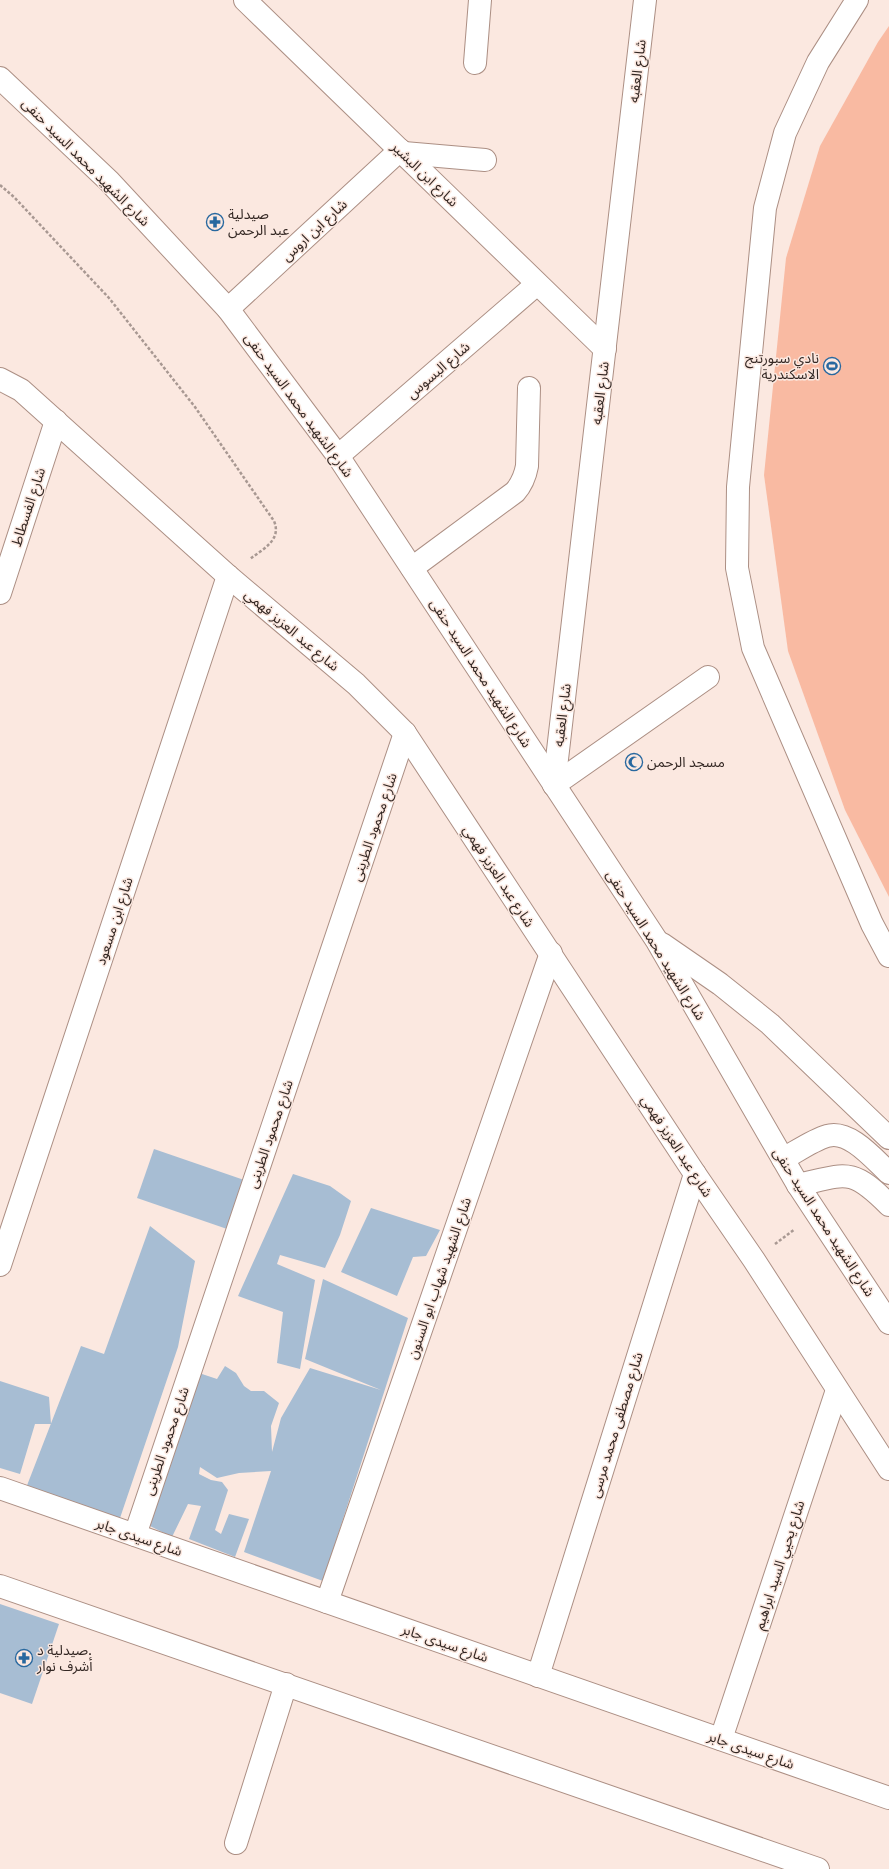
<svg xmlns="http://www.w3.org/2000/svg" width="889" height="1869" font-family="'Space Grotesk','Noto Sans Arabic',sans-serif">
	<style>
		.green { fill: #f9baa2 }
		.building { fill: #a7bdd3 }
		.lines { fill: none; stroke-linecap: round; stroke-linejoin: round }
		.minor-casing { stroke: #ac8f84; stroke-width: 24 }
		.path { stroke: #a89892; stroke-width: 2.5; stroke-dasharray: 3 2; stroke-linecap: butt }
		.minor { stroke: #fff; stroke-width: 22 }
		.labels { text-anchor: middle; stroke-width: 3; stroke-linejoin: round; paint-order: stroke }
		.street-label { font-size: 14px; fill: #332723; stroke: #fbe8e0 }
		.poi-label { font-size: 14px; fill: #332723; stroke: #fbe8e0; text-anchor: start }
	</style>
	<rect width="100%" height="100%" fill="#fbe8e0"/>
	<path class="green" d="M889,26V897L845,810L788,651L764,475L786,258L820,146L878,42Z"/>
	<g class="building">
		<path d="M154,1149L247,1181L230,1230L137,1198Z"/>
		<path d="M293,1174L330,1186L351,1201L340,1235L325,1268L280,1255L277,1264L315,1280L300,1369L277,1363L283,1312L238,1296Z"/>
		<path d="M371,1208L440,1230L426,1256L413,1257L397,1296L341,1272Z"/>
		<path d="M150,1226L195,1261L178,1347L120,1518L26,1488L81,1346L104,1354Z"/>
		<path d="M323,1279L408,1318L323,1581L244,1552L271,1471L239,1473L217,1478L200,1467L199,1474L211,1480L222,1482L228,1490L215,1530L221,1534L229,1514L249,1519L235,1557L189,1539L201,1506L188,1504L172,1537L144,1523L196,1372L217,1379L225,1366L236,1373L244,1386L251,1391H264L279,1403L271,1426L272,1452L281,1418L310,1368L381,1390L305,1359Z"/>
		<path d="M0,1381L49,1397L51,1424H35L20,1474L0,1468Z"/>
		<path d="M0,1604L59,1624L32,1704L0,1693Z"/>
	</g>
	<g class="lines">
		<g class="minor-casing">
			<g id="minor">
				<path d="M245,0L605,349"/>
				<path d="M857,0L818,62L785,133L765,208L738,487L737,568L753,648L872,924L889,956"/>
				<path d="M475,63L480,0"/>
				<path d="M0,78L109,181L228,309L338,456L657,941L798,1185L889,1323"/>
				<path d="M404,153L485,160"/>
				<path d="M228,309L400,150"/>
				<path d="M0,379L21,390L228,576L356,684L405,733L695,1174L754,1260L889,1469"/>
				<path d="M338,456L537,284"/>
				<path d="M412,568L515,492C522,484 525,477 527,466L529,388"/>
				<path d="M0,593L56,421"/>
				<path d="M554,785L645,0"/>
				<path d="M554,785L708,677"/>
				<path d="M662,944L720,984L770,1024L889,1138"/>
				<path d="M783,1159C796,1152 813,1140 827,1136C849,1129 874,1159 889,1173"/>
				<path d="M798,1185C847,1174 851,1167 889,1205"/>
				<path d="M0,1265L228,576"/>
				<path d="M0,1488L889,1798"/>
				<path d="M135,1535L405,733"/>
				<path d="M0,1586L818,1869"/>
				<path d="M327,1602L551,953"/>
				<path d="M538,1676L695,1174"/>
				<path d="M721,1739L837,1390"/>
				<path d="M236,1843L286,1684"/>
			</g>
		</g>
		<g class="path">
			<path d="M0,185L14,197L109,298L195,407L274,521C282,540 263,549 250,559"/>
			<path d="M775,1244L795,1229"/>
		</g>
		<use href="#minor" class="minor"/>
	</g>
	<defs>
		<g id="pharmacy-ring" transform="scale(0.9)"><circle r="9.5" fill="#fbe8e0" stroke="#28689f" stroke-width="1.5"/><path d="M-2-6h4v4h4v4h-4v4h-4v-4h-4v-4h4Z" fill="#28689f"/></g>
		<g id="stadium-ring" transform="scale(0.9)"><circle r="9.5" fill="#fbe8e0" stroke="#28689f" stroke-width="1.5"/><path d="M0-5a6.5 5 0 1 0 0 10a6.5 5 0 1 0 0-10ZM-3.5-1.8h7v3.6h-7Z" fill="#28689f"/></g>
		<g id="mosque-ring" transform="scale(0.9)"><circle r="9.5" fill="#fbe8e0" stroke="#28689f" stroke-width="1.5"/><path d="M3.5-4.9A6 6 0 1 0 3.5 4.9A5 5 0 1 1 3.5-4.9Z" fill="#28689f"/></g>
	</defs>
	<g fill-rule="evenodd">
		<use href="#pharmacy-ring" x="215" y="222"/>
		<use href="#stadium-ring" x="832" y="366"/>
		<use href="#mosque-ring" x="634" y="762"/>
		<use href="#pharmacy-ring" x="24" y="1658"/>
	</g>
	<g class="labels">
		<g class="street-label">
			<text transform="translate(637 71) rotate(-83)" y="5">شارع العقبه</text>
			<text transform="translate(86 162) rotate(45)" y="5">شارع الشهيد محمد السيد حنفى</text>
			<text transform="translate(425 174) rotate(44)" y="5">شارع ابن البشير</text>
			<text transform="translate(314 230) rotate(-43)" y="5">شارع ابن اروس</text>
			<text transform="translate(438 370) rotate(-41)" y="5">شارع البسوس</text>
			<text transform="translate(600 393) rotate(-83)" y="5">شارع العقبه</text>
			<text transform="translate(299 405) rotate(54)" y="5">شارع الشهيد محمد السيد حنفى</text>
			<text transform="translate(28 507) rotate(-72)" y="5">شارع الفسطاط</text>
			<text transform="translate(292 630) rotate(40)" y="5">شارع عبد العزيز فهمي</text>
			<text transform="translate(481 673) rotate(57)" y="5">شارع الشهيد محمد السيد حنفى</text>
			<text transform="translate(562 715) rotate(-83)" y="5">شارع العقبه</text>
			<text transform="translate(374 827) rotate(-71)" y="5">شارع محمود الطرينى</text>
			<text transform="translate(499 876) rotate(57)" y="5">شارع عبد العزيز فهمي</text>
			<text transform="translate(114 921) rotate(-72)" y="5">شارع ابن مسعود</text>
			<text transform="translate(656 945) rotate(58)" y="5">شارع الشهيد محمد السيد حنفى</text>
			<text transform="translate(270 1134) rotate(-71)" y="5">شارع محمود الطرينى</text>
			<text transform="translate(677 1146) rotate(57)" y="5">شارع عبد العزيز فهمي</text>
			<text transform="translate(824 1222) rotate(57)" y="5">شارع الشهيد محمد السيد حنفى</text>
			<text transform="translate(439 1278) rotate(-71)" y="5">شارع الشهيد شهاب ابو السنون</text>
			<text transform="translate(616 1425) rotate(-73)" y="5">شارع مصطفى محمد مرسى</text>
			<text transform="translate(166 1441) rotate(-71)" y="5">شارع محمود الطرينى</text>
			<text transform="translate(139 1537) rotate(19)" y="5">شارع سيدى جابر</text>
			<text transform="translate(779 1565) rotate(-72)" y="5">شارع يحيي السيد ابراهيم</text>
			<text transform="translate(445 1643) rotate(19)" y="5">شارع سيدى جابر</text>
			<text transform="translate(751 1750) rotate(19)" y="5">شارع سيدى جابر</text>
		</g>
		<g class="poi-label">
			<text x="228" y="219">صيدلية<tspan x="228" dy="16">عبد الرحمن</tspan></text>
			<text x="819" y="363" text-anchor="end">نادي سبورتنج<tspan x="819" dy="16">الاسكندرية</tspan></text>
			<text x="647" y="767">مسجد الرحمن</text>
			<text x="37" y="1655">صيدلية د.<tspan x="37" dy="16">أشرف نوار</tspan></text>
		</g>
	</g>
</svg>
